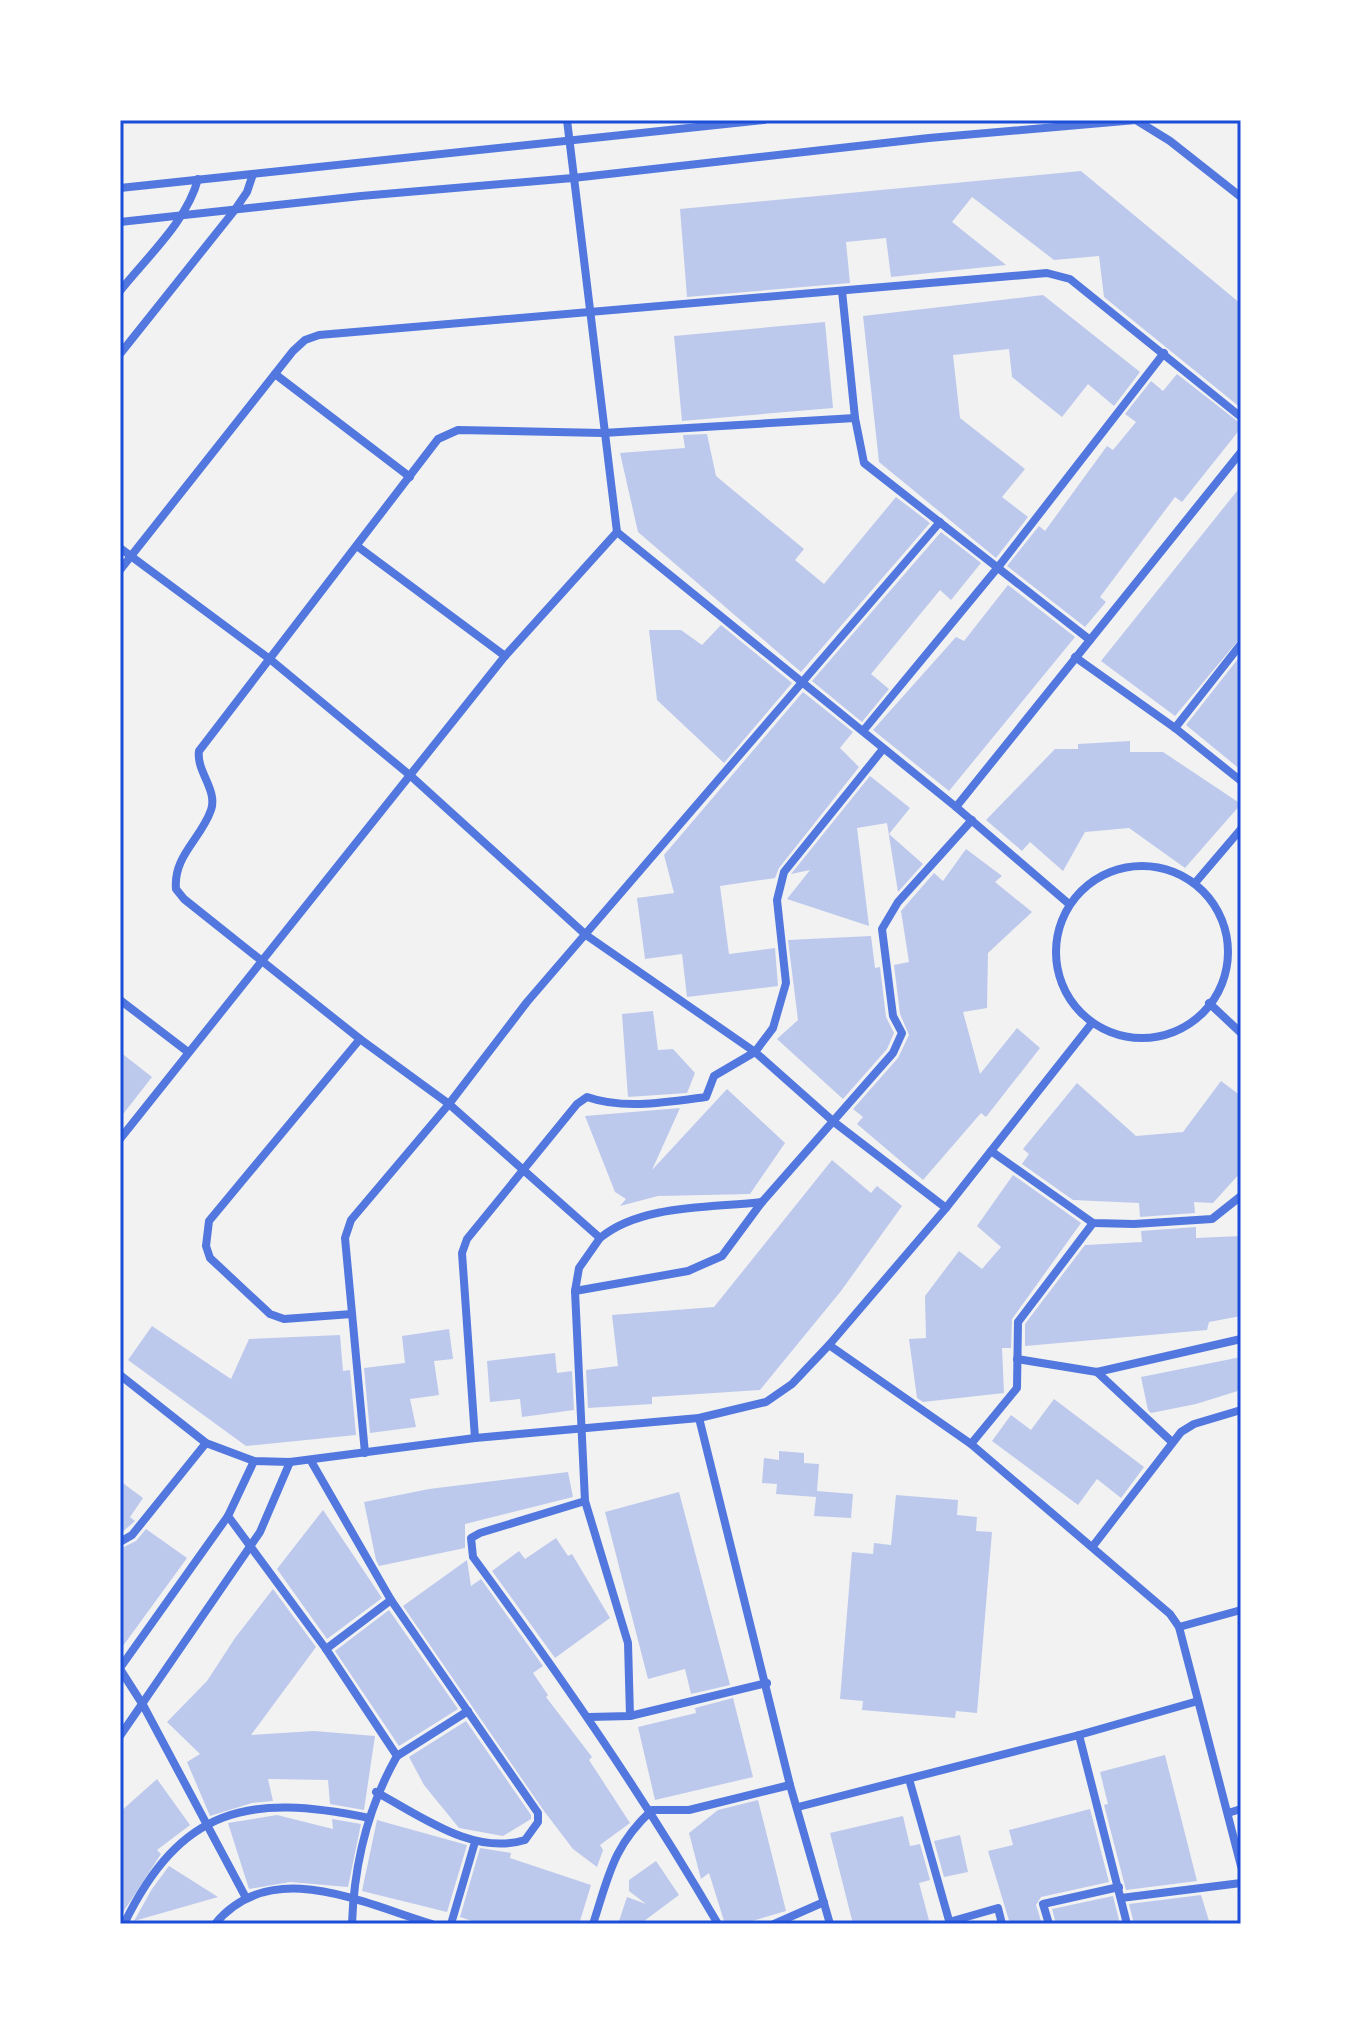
<svg xmlns="http://www.w3.org/2000/svg" width="1361" height="2044" font-family="'Archivo Narrow',sans-serif">
	<style>
		.building { fill: #bdc9ec }
		.lines { fill: none; stroke-linecap: round; stroke-linejoin: round }
		.minor { stroke: #5277de; stroke-width: 8 }
		.neatline { fill: none; stroke: #1d4ed8; stroke-width: 3 }
	</style>
	<rect width="100%" height="100%" fill="#f2f2f2"/>
	<g class="building">
		<path d="M1081,171L1241,304V408L1104,297L1099,256L1054,260L972,197L952,222L1006,265L891,277L886,238L846,242L850,283L687,297L680,209Z"/>
		<path d="M1043,295L1140,372L1114,406L1088,384L1062,417L1012,377L1009,349L953,355L960,418L1025,469L1002,497L1028,517L996,558L879,462L863,316Z"/>
		<path d="M825,322L833,408L682,421L674,336Z"/>
		<path d="M1177,374L1241,424V428L1182,502L1175,497L1100,597L1106,602L1085,627L1007,566L1039,526L1045,531L1107,446L1113,450L1136,422L1125,414L1151,381L1163,391Z"/>
		<path d="M707,434L716,476L804,549L795,560L824,584L896,497L930,523L801,672L638,532L620,453L685,448L683,435Z"/>
		<path d="M1241,486V637L1175,716L1101,661Z"/>
		<path d="M941,532L981,563L951,600L940,590L871,674L889,689L862,722L812,681Z"/>
		<path d="M1008,585L1075,637L949,791L873,730L956,637L964,641Z"/>
		<path d="M721,625L792,683L724,763L657,700L649,630H681L702,645Z"/>
		<path d="M1241,655V770L1186,725Z"/>
		<path d="M803,692L853,732L840,748L859,767L779,868L775,878L720,886L729,954L775,948L778,986L687,997L682,954L645,959L637,898L674,893L664,855Z"/>
		<path d="M1130,741V752H1163L1241,804L1185,868L1129,828L1085,832L1063,871L1030,842L1022,851L986,820L1055,749H1078V744Z"/>
		<path d="M870,776L910,808L889,834L923,864L898,892L887,823L857,828L869,926L787,899L810,870L791,874Z"/>
		<path d="M966,849L1002,876L995,882L1032,912L988,953L987,1008L963,1012L980,1074L1017,1028L1040,1048L986,1117L981,1113L923,1180L857,1124L863,1117L853,1109L898,1058L909,1035L900,1014L894,965L909,962L901,911L934,873L943,881Z"/>
		<path d="M871,936L875,968L880,967L886,1017L894,1033L887,1049L843,1099L777,1039L798,1020L788,940Z"/>
		<path d="M653,1011L658,1050L673,1049L695,1073L687,1093L628,1097L622,1014Z"/>
		<path d="M120,1052L152,1077L120,1118Z"/>
		<path d="M1221,1081L1241,1096V1172L1213,1203L1194,1202L1195,1213L1140,1217L1139,1203L1073,1200L1022,1164L1029,1154L1023,1149L1077,1083L1136,1136L1183,1132Z"/>
		<path d="M727,1089L785,1143L750,1194L658,1196L620,1206L626,1199L615,1192L585,1116L680,1108L652,1170Z"/>
		<path d="M832,1160L871,1193L877,1186L902,1206L841,1291L760,1390L652,1397V1404L588,1408L586,1370L618,1366L612,1315L714,1307Z"/>
		<path d="M1013,1175L1081,1223L1012,1319L1011,1348H1002L1004,1393L923,1402L917,1398L909,1339L926,1338L925,1296L959,1251L982,1269L1001,1247L977,1226Z"/>
		<path d="M1196,1227V1238L1241,1236V1316L1209,1322L1207,1330L1025,1346V1324L1085,1245L1142,1242L1141,1231Z"/>
		<path d="M152,1326L231,1379L249,1339L340,1335L343,1371L350,1370L356,1435L246,1446L128,1360Z"/>
		<path d="M449,1329L453,1359L434,1361L439,1395L410,1399L416,1427L370,1433L364,1368L405,1363L402,1336Z"/>
		<path d="M555,1353L557,1373L572,1371L574,1410L522,1417L520,1399L490,1402L487,1361Z"/>
		<path d="M1241,1357V1390L1196,1404L1151,1413L1148,1410L1141,1377Z"/>
		<path d="M1054,1399L1144,1467L1121,1498L1097,1479L1078,1505L992,1441L1011,1415L1031,1430Z"/>
		<path d="M779,1451L804,1453V1463L819,1464L817,1491L853,1494L851,1518L814,1516L816,1497L776,1494L777,1484L762,1483L764,1458L779,1460Z"/>
		<path d="M568,1472L573,1497L465,1524V1548L379,1566L376,1560L364,1502L429,1489Z"/>
		<path d="M120,1481L143,1498L130,1517L135,1521L120,1534Z"/>
		<path d="M679,1492L730,1685L691,1694L685,1669L648,1679L605,1512Z"/>
		<path d="M896,1495L958,1500L957,1515L977,1517L976,1531L992,1532L977,1713L956,1711L955,1718L862,1710L863,1701L840,1699L852,1552L873,1554L874,1543L891,1545Z"/>
		<path d="M323,1510L382,1598L327,1639L277,1569Z"/>
		<path d="M146,1529L187,1558L120,1650V1549L136,1541Z"/>
		<path d="M556,1538L568,1556L572,1554L610,1618L555,1658L492,1571L519,1551L525,1559Z"/>
		<path d="M467,1560L471,1586L481,1579L543,1666L533,1673L548,1695L546,1697L592,1757L589,1760L630,1823L600,1845L603,1850L597,1867L573,1849L544,1811L403,1606Z"/>
		<path d="M273,1589L316,1647L251,1735L314,1731L375,1736L364,1810L330,1804L328,1780L268,1779L273,1801L252,1803L210,1816L187,1762L200,1754L167,1722L207,1681L235,1638Z"/>
		<path d="M389,1610L458,1709L399,1746L335,1651Z"/>
		<path d="M733,1698L753,1777L655,1800L638,1727L696,1713L695,1708Z"/>
		<path d="M466,1721L531,1815V1819L503,1836L459,1828L424,1785L409,1757Z"/>
		<path d="M1165,1755L1197,1881L1126,1890L1104,1805L1108,1804L1100,1772Z"/>
		<path d="M157,1779L190,1825L157,1850L161,1854L120,1917V1812Z"/>
		<path d="M758,1800L786,1911L742,1924H725L709,1873L701,1879L689,1833L718,1810Z"/>
		<path d="M1090,1809L1109,1882L1041,1897L1036,1905L1042,1924H1010L988,1851L1013,1845L1009,1830Z"/>
		<path d="M277,1815L333,1829L332,1819L361,1824L348,1887L290,1882L249,1889L228,1823Z"/>
		<path d="M903,1816L910,1846L920,1844L930,1880L919,1883L930,1924H853L830,1833Z"/>
		<path d="M377,1820L467,1845L447,1912L362,1891Z"/>
		<path d="M960,1835L968,1872L944,1877L934,1841Z"/>
		<path d="M480,1848L511,1853L510,1858L591,1885L579,1924H481L460,1917Z"/>
		<path d="M656,1861L679,1895L640,1924H618L627,1897L646,1904L629,1891V1880Z"/>
		<path d="M169,1866L218,1897L134,1921L152,1889Z"/>
		<path d="M1201,1895L1210,1924H1134L1129,1904Z"/>
		<path d="M1113,1896L1120,1924H1056L1052,1909Z"/>
	</g>
	<g class="lines">
		<g class="minor">
			<path d="M567,120L617,532L956,807L1069,904"/>
			<path d="M120,188L764,120"/>
			<path d="M120,222L361,196L573,178L929,138L1136,120L1170,141L1241,197"/>
			<path d="M120,291C147,257 187,221 198,179"/>
			<path d="M842,291L855,418L864,463L1090,640"/>
			<path d="M120,354L234,211L247,192L253,174"/>
			<path d="M275,374L410,477"/>
			<path d="M357,546L505,656"/>
			<path d="M120,548L271,660L412,777L586,935L755,1052L834,1122L946,1208"/>
			<path d="M120,570L293,351L305,340L319,335L1047,273L1070,279L1241,417"/>
			<path d="M1075,657L1175,728L1241,781"/>
			<path d="M1175,728L1241,644"/>
			<path d="M863,731L999,566L1164,353"/>
			<path d="M956,807L1241,452"/>
			<circle cx="1142" cy="952" r="86"/>
			<path d="M1195,883L1241,829"/>
			<path d="M120,1000L188,1052"/>
			<path d="M1209,1003L1241,1033"/>
			<path d="M360,1039L449,1104L600,1238L579,1268L575,1291"/>
			<path d="M120,1139L505,656L617,532"/>
			<path d="M991,1151L1093,1223L1134,1224L1212,1219L1241,1196"/>
			<path d="M600,1238C641,1204 711,1208 762,1202"/>
			<path d="M352,1314L284,1319L270,1314L210,1258L206,1246L209,1221L360,1039L184,899L176,889C173,856 201,839 211,810C218,790 196,771 199,751L438,439L458,430L603,433L855,418"/>
			<path d="M829,1345L971,1444L1170,1614L1179,1627L1241,1866"/>
			<path d="M1017,1359L1097,1372L1241,1339"/>
			<path d="M1097,1372L1172,1442"/>
			<path d="M120,1375L206,1443L254,1461L290,1462L475,1438L699,1418L766,1402L792,1384L829,1345L946,1208L1092,1023"/>
			<path d="M699,1418L790,1785L830,1924"/>
			<path d="M475,1438L462,1253L467,1239L577,1104L587,1097C624,1110 668,1102 706,1097L714,1076L755,1052L773,1028L786,983L777,900L784,872L883,749"/>
			<path d="M971,1444L1017,1388L1018,1322L1093,1223"/>
			<path d="M365,1453L345,1238L351,1220L449,1104L527,1002L940,522"/>
			<path d="M311,1461L391,1600L538,1813V1822L525,1840C473,1856 421,1816 376,1792"/>
			<path d="M585,1501L480,1533L471,1538L473,1557C562,1678 642,1794 718,1924"/>
			<path d="M228,1516L326,1649L397,1756C368,1807 354,1865 352,1924"/>
			<path d="M120,1542L132,1535L206,1443"/>
			<path d="M1093,1546L1181,1432L1194,1424L1241,1410"/>
			<path d="M1179,1627L1241,1610"/>
			<path d="M326,1649L391,1600"/>
			<path d="M120,1668L228,1516L254,1461"/>
			<path d="M120,1669L143,1705L245,1896"/>
			<path d="M630,1716L628,1643L585,1501L575,1291L688,1271L722,1256L762,1202L893,1053L902,1033L893,1016L882,929L898,902L972,820"/>
			<path d="M589,1717L630,1716L767,1683"/>
			<path d="M1079,1735L1127,1924"/>
			<path d="M120,1736L260,1532L290,1462"/>
			<path d="M397,1756L468,1711"/>
			<path d="M909,1779L950,1924"/>
			<path d="M798,1807L1079,1735L1198,1701"/>
			<path d="M1228,1813L1241,1809"/>
			<path d="M1121,1898L1241,1883"/>
			<path d="M949,1922L998,1908L1002,1924"/>
			<path d="M124,1924C181,1807 248,1793 369,1818"/>
			<path d="M215,1924C271,1856 362,1903 432,1924"/>
			<path d="M451,1924L475,1842"/>
			<path d="M593,1924C609,1875 613,1846 652,1810H689L790,1785"/>
			<path d="M774,1924L824,1902"/>
			<path d="M1049,1924L1043,1904L1119,1887"/>
		</g>
	</g>
	<rect width="1361" height="2044" fill="none" stroke="#ffffff" stroke-width="244"/>
	<rect x="122" y="122" width="1117" height="1800" class="neatline"/>
</svg>
